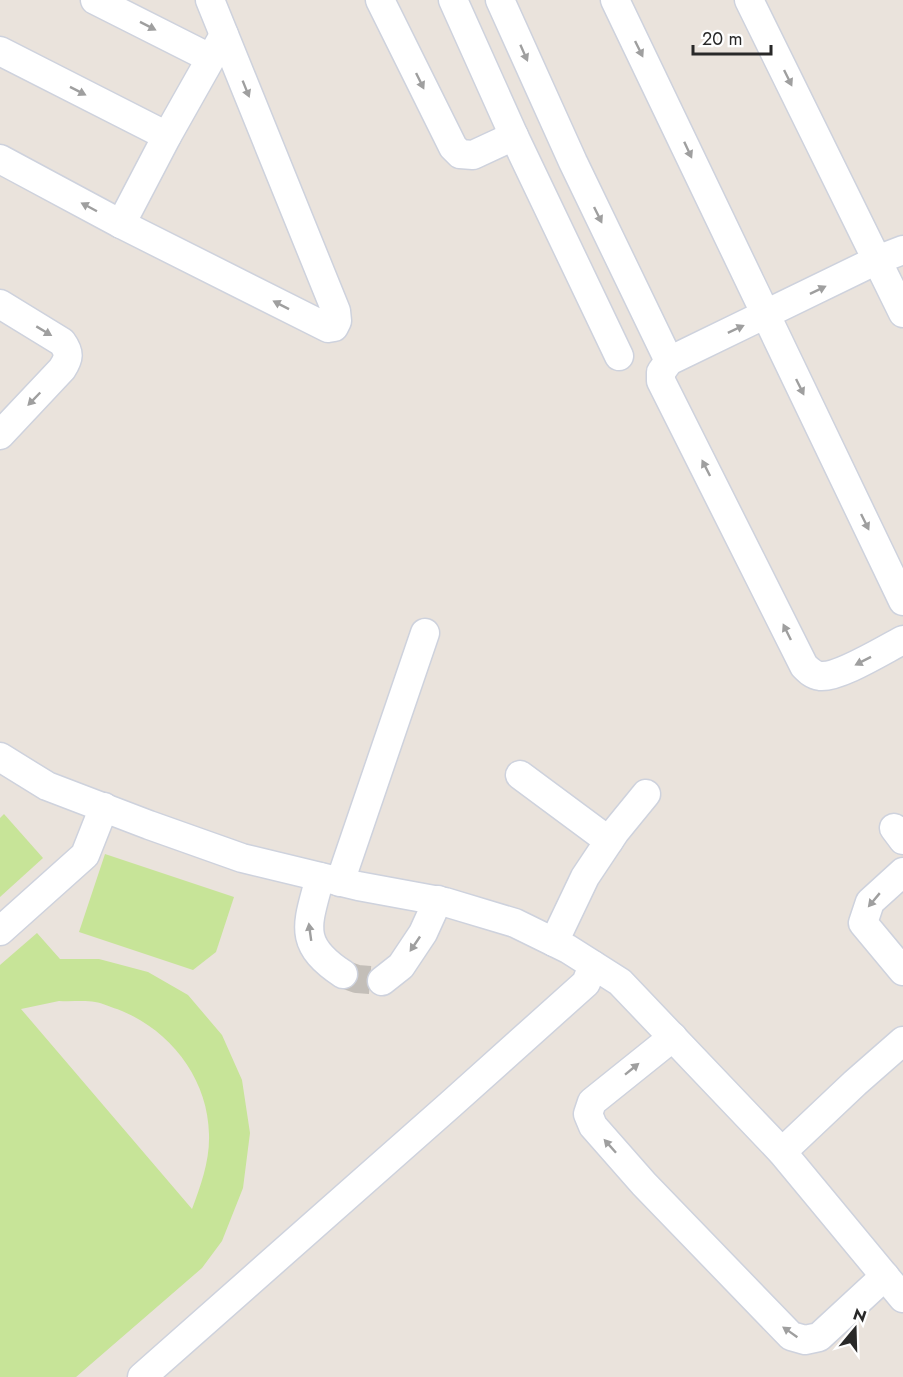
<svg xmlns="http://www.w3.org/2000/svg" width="903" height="1377" font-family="Jost,sans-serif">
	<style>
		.pitch { fill: #c7e498; fill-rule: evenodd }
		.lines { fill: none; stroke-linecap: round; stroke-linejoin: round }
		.minor-tunnel { stroke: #c3beb8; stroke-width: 28; stroke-dasharray: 28 14; stroke-linecap: butt }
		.minor-casing { stroke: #ced2dd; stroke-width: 31 }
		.minor { stroke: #fff; stroke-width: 28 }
		.oneway { fill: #9f9f9f }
	</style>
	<rect width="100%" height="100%" fill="#eae3dc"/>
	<g class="pitch">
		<path d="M4,814L43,858L0,897V818Z"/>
		<path d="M105,854L234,897L216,952L193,970L79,932Z"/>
		<path d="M37,933L60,959H99L148,972L188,995L222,1035L242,1080L250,1133L243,1188L222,1241L202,1268L76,1377H0V965ZM59,1001C71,1002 84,1000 95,1002C103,1003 110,1007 117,1009C168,1028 208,1077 209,1134C210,1160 201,1185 192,1209L21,1009Z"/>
	</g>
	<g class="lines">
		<path class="minor-tunnel" d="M343,974L357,979L382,981"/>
		<g class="minor-casing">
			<g id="minor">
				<path d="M95,0L210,58"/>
				<path d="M380,0L453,147L460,154L473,155L514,136"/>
				<path d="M453,0L514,136L619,356"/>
				<path d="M500,0L573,162L669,361"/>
				<path d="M615,0L903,601"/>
				<path d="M749,0L903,313"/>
				<path d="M0,51L167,136"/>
				<path d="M0,159L121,224L328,328L334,327L337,321L336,311L210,0"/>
				<path d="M121,224L167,136L224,35"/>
				<path d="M903,250L877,260L669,361L661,372V381L804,666C809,671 813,675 820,676C839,678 885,649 903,640"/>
				<path d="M0,304L62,342C70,353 69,358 62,369L0,435"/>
				<path d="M0,757L47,786L149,825L242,858L358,886L445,902L515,923L568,949L620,982L782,1152L903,1298"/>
				<path d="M520,775L609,841"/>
				<path d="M894,828L903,840"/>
				<path d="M903,872L870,902L863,923L903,971"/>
				<path d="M320,877C308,924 296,943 343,974"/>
				<path d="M340,882L425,633"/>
				<path d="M0,931L85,855L104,807"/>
				<path d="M554,942L585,877L615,832L646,794"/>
				<path d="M382,981L401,966L423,933L438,900"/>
				<path d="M673,1037L592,1102L588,1114L593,1126L644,1184L791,1336L805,1340L819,1337L885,1276"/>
				<path d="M782,1152L855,1083L903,1041"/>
				<path d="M142,1377L451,1104L586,983L593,965"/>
			</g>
		</g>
		<use href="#minor" class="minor"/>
	</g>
	<defs><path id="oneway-solid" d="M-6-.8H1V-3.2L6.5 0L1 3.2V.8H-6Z" transform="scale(1.5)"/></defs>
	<g class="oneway">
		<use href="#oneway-solid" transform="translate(148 26) rotate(27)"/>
		<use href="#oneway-solid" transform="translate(639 49) rotate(64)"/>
		<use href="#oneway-solid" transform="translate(524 53) rotate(66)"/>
		<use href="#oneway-solid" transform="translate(788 78) rotate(64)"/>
		<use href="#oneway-solid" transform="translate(420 81) rotate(64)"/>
		<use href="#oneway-solid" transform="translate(246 89) rotate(68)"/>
		<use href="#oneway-solid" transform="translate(78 91) rotate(27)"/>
		<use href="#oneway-solid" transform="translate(688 150) rotate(65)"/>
		<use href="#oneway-solid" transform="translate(89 207) rotate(-152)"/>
		<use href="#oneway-solid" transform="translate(598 215) rotate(64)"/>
		<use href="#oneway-solid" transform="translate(818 290) rotate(-26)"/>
		<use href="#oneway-solid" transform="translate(281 305) rotate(-153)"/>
		<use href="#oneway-solid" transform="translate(736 329) rotate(-25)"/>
		<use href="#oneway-solid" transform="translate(44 331) rotate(31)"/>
		<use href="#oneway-solid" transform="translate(800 387) rotate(64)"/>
		<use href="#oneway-solid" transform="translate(34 399) rotate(134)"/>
		<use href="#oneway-solid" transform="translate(706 468) rotate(-117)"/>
		<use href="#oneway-solid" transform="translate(865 522) rotate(64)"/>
		<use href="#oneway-solid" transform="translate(787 632) rotate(-116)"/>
		<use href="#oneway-solid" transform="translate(863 661) rotate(153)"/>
		<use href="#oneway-solid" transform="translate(874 900) rotate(130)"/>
		<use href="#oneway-solid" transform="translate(310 932) rotate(-98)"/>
		<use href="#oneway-solid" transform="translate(415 944) rotate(124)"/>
		<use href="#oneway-solid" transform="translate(632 1069) rotate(-39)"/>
		<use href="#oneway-solid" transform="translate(610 1146) rotate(-132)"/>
		<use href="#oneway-solid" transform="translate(790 1332) rotate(-145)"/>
	</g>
	<g transform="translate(855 1329) rotate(19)" stroke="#ffffff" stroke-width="4.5" paint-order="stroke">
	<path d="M0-4.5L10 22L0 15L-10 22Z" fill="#292929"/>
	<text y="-9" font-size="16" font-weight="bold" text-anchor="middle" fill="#292929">N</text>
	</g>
	<path d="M693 45v9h78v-9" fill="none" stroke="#292929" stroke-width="3"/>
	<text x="702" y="45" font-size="18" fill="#292929" stroke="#ffffff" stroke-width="4.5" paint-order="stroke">20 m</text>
</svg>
